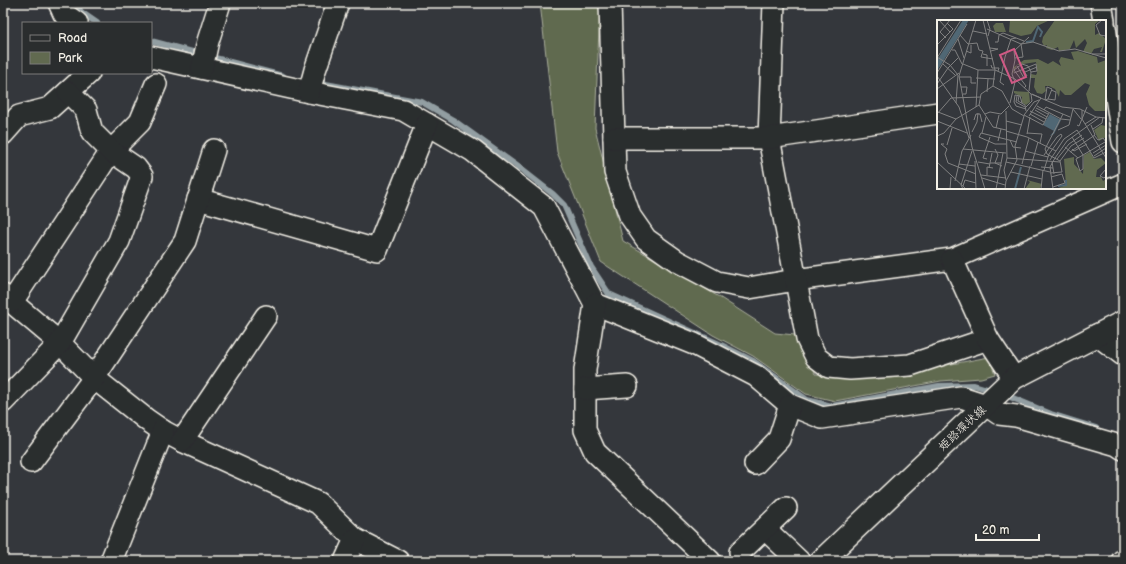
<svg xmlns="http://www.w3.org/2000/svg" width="1126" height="564" font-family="'Balsamiq Sans','Klee One',sans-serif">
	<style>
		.green { fill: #616a50; stroke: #aaae9c }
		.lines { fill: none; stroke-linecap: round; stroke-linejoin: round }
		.stream { stroke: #929ea2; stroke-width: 6 }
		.street-casing { stroke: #f4f1e8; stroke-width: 24 }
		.secondary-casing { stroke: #f4f1e8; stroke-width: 25 }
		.street { stroke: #2a2d2e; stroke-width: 21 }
		.secondary { stroke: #2a2d2e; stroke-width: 22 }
		.labels { text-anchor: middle; stroke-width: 3; stroke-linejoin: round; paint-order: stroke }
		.street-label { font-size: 12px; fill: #f4f1e8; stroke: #2a2d2e }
		.inset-river { fill: none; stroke: #506774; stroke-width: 2 }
		.inset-road { fill: none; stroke: #818181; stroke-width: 1 }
		.view { fill: #d15985; fill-opacity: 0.15; stroke: #d15985; stroke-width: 2 }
		.inset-edge { fill: none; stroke: #f4f1e8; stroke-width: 2 }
	</style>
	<rect width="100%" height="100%" fill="#34373c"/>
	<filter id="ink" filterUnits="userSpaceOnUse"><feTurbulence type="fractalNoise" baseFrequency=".025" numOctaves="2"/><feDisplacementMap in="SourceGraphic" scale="8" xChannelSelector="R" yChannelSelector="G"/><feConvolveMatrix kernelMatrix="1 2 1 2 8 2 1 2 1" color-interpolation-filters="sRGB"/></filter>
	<g filter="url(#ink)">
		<path class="green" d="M540,3H600L595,128L623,241L719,297L775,333L795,335L816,374L858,378L920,370L989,357L995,374L981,378L941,381L835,401L806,394L753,356L713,335L601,262L557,152Z"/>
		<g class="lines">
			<g class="stream">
				<path d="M76,3L81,12L97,23"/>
				<path d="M151,41L283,76"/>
				<path d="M315,82L422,102L453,120L521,169L553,194L564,205L591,267L609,294L717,343L753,361L807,400L832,406L939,386L974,385L994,391"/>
				<path d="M1003,394L1051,414L1096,428"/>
			</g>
			<g class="street-casing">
				<g id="street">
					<path d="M59,3L64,14L77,23"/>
					<path d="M610,3L615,172L630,216L646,239L677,261L717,282L749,288L795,280L952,259L1123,184"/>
					<path d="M774,3L769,138L807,339L816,357L829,367L850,369L910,365L988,339"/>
					<path d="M1101,3L1104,21"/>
					<path d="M1105,27L1123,142"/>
					<path d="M151,57L309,92L403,110L473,151L544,207L595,304L694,344L756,376L790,405L822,418L961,397L986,405L999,414L1016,416L1117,445L1123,449"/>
					<path d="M202,68L208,41L220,3"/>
					<path d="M309,92L315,70L338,3"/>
					<path d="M3,134L19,116L50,108L89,73"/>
					<path d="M614,138H769L938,113"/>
					<path d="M198,199L377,250L427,124"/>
					<path d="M952,259L988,339L1014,378"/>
					<path d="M3,295L60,343L94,378L147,420L163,431L182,441L318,503L355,539L398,561"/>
					<path d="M12,302L111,151L140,122L156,84"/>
					<path d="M595,304L585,370V430L595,452L710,561"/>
					<path d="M1097,335L1123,355"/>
					<path d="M585,389L627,386"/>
					<path d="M3,402L60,343L119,241L142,176L136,168L111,151L92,132L86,110L68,92"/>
					<path d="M182,441L266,316"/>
					<path d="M31,462L94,378L185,241L214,150"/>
					<path d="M755,464L779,439L790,405"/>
					<path d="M765,529L799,561"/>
					<path d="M740,552L786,508"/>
					<path d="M111,561L163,431"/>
					<path d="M345,561L355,539"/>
					<path d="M1122,561L1123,560"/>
				</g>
			</g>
			<g class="secondary-casing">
				<path id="secondary" d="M821,561L1014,378L1123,322"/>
			</g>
			<use href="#street" class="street"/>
			<use href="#secondary" class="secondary"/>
		</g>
	</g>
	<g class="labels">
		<g class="street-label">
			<text transform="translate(962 428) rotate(-43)" y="4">姫路環状線</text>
		</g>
	</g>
	<g transform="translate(937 20)">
		<rect width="169" height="169" fill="#34373c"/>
		<path d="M73,0H113L100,6L94,14L84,16L72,12ZM118,0H163L158,4V15L162,13L169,19L165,32H163L165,27L157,29L154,34L146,32L150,23L148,19L139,28L137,20L133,29L122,31L121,27L115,30L109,28L110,25L107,26L105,22L106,17ZM59,3H66L69,12H58L56,6ZM141,31L160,37L161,43L169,40V91H158L152,85L149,74L153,65L148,63L134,75H128L123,70L122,77L118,69L112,66H108L109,71L105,74L100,73L97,67L98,58H94V54L99,55L100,53L99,42L80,45L76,54L78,58L76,54L77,47L87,40L101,39L111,44L116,41L124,46L122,41L124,37L137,40L134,32ZM77,71L92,72L93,82L89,85L84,82L85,77L77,73ZM164,105L169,106V117L162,121L157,110ZM153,132L157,139L164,138L169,143L160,150L159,157H164L166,161L169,159V169H119L129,165L127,139L137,137V144L146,154L147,135ZM90,160L105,164L103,168L88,169L93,162Z" fill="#616a50"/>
		<path d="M26,0H32L0,51V40ZM113,94L124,100L117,114L113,116H106L105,119L106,116H113L117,111L106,105Z" fill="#506774"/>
		<path class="inset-river" d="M89,22L96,21L101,7L105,12L103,17M121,166L129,165V160M78,169L84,147"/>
		<path class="inset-road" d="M2,0L13,12M39,0L22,56L35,127L48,169M46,0L58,50L78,59L94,74L106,79L125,87L143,89L159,97L169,98M50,0L53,9L51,16M165,0L159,5L163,15L169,16M50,9L84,24L96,22L122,31L138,29L169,38M36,11L50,14M23,15L31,24L40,23L42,30L46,31L44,37L56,39M9,18L3,12L13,0M21,19L27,38M58,22H61L62,15L66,13L87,21M0,25L16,9L10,3M53,28L61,29L54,31M15,30H18L25,44M29,31L34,33V25M46,34L50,35V46M155,34H169M0,37L13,45L21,55L19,83M0,38L24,0M78,38L86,37L84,24M6,44L18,55M26,44L41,50H58L56,66L65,71L75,89L87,96L78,126L80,140L69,161L68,169M83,44L90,56M54,45L55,48H62L61,51M80,46L87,58M88,52L100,47M0,53L30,4M77,53L99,44L100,51L94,52M0,56L22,87L32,118M22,57H34V63H39M39,58L58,59M0,64L11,48L21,38M67,65L63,62L68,37L74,19L79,18M56,66L44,74L42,85L56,107L69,110M24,67H30L29,74H26M110,67L115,69L111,79L108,80ZM87,68L89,66L77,50L85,44L91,46L94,52L92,71M0,69L22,53M50,72L51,59M80,76L79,82L88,87M82,76L81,81L88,85L89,91M111,79L118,80L119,72L114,70M73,83L78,62L75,54L78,40L77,31L92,17M85,83L83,76L78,75L77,82L79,86L89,89M100,86L124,99L133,100M39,87L41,50M88,88L95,81L94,74M99,88L111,94M98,90L110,97M107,90L109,87L133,97M145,90V99L169,138M69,91L70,138L67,150L69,160M93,91L109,99M1,92L19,99L42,85M0,94L14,78L44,77M48,94L53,92L64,94L72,86M93,94L107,102M87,95L106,105L112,93M87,95L97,82L102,80M92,96L104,78L95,74M37,100L39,94H43L45,102M0,101L30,113M69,101L85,105M148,104L159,97M140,105L142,106L150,87M59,108L62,95M156,109L165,103L166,97M121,110L132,105L136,89L144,99M69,111L90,117L119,131M35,112L40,102L41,93M45,113L49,97M90,113L105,114L103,123M90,114L93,97M157,115L161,120L166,118L169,122M0,116L7,113L19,99M135,117L146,135L139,139L143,151M73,120L76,127L84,128M61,121L64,109M7,124H4L10,129L8,134L11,143L39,154M69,124H58L42,117L44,113L80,122M10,125L15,108M128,127L141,138M26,129L69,133M135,129L137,131L150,124M88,131L111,137M133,132L158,115L154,105M156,133L169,125M107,135L120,117L124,114L125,116M157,136L169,128M70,138L123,142M50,139L46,138L53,117M120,139L132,124L145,115M113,140L127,119L140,110L157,138L169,132M38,141L39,169M123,141L134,126L147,118M0,142L29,169M41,142L53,144M69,142L113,152M115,142L117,154M53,143H58L61,135L58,129M64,143H58L65,146M22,144L38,146M85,144L92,118M94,146L101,122M104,147L116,148M52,148L55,133M169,149L163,156L167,158L169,156M107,150L112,134L125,116M143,151L146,149V135L168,122M74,152L105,159M113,153L125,152L123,141L110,134L108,129L126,94M44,155L69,158M50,155V147L56,148M114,157L125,154L128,163L116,167M45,158L68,165M18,161L25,131L34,115M26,166L28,160L39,163M13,169L14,157M26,169L24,165L35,131M59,169L66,133M87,169L93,146M104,169L106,150M116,169L113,147L118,138L130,121L163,97"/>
		<path class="view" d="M77,29L89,57L75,63L63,35Z"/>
		<rect width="169" height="169" class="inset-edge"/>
	</g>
	<rect width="1126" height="564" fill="none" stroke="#2a2d2e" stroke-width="16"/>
	<rect x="8" y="8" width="1110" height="548" fill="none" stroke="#f4f1e8" stroke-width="1.5" filter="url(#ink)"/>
	<rect x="22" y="22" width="130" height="52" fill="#2a2d2e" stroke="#7b7b78"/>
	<rect x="30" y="35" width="20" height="6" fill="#2a2d2e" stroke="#7b7b78"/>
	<text x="58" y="42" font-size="12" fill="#f4f1e8">Road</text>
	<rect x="30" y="52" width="20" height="12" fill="#616a50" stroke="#7b7b78"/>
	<text x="58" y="62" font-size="12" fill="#f4f1e8">Park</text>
	<path d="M976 534v6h63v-6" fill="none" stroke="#f4f1e8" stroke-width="2"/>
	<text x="982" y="534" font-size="12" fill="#f4f1e8" stroke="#2a2d2e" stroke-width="3" paint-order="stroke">20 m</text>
</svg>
